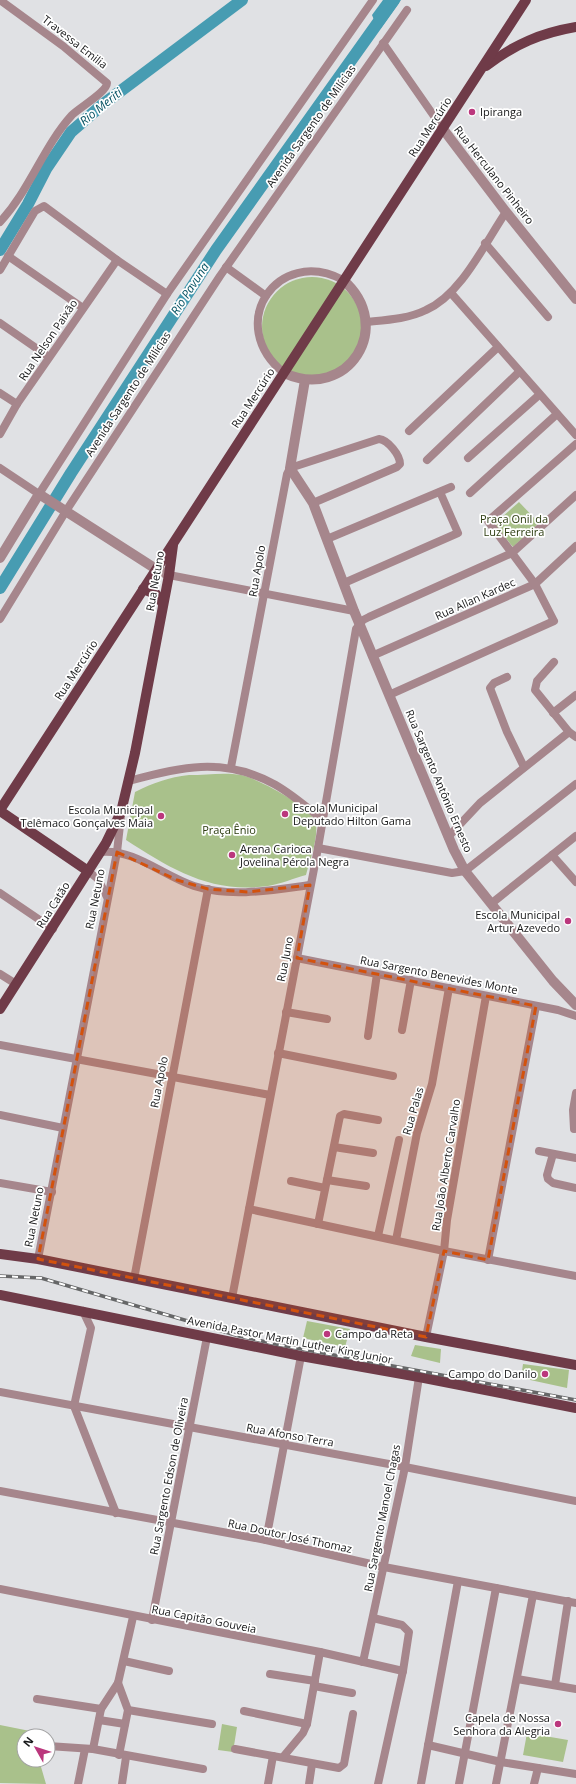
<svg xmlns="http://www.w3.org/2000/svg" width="576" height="1784" font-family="'Open Sans',sans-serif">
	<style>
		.green { fill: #a9c18b }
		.water { fill: #479cb2 }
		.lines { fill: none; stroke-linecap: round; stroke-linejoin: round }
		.river { stroke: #479cb2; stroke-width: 12 }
		.minor { stroke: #a6868c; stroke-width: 8 }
		.tertiary { stroke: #a6868c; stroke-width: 10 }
		.primary { stroke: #6f3b48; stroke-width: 10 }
		.rail-casing { stroke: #666768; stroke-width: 3.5 }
		.rail { stroke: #fff; stroke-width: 2; stroke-dasharray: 6; stroke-linecap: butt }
		.marked { fill: #d3520d; fill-opacity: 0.2; stroke: #d3520d; stroke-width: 3; stroke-dasharray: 8 5; stroke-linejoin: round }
		.poi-dot { fill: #bb377d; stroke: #fff; stroke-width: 1.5 }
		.labels { text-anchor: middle; stroke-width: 3.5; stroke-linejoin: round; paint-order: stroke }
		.street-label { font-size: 11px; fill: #161718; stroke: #fff }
		.poi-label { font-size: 11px; fill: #161718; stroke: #fff; text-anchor: start }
		.park-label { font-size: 11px; fill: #2b3b0f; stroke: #fff }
		.water-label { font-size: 12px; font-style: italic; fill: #075363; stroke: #fff }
	</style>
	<rect width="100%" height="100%" fill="#e0e1e4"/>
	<g class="green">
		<circle cx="312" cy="327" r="50"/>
		<path d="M519,502L539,523L513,547L494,524Z"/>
		<path d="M189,775C206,775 225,772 241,775C257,778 314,808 316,824C318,840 310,859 306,875C294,878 281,884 268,886C211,894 171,869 126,840L135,792C153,783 169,777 189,775Z"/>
		<path d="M307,1321L350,1329L345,1347L303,1338Z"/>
		<path d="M415,1345L441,1349L440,1363L411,1356Z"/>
		<path d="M523,1364L569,1370L567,1388L521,1378Z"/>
		<path d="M222,1724L237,1727L233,1752L218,1750Z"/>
		<path d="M0,1725L30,1731L32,1736H24V1760H39L46,1784L0,1783Z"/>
		<path d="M527,1733L568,1740L563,1762L523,1755Z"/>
	</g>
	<path class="water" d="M383,0H401L381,28L376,25L372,15Z"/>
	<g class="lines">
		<g class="river">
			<path d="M0,250L28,204L46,169L71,132L102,105L242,0"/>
			<path d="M0,588L71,473L216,250L394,0"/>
		</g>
		<g class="minor">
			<path d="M383,43L443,129"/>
			<path d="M0,222C30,190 43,147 72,115C80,107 107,92 107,83L63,46L0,0"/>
			<path d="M485,243L548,317"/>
			<path d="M8,256L83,308"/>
			<path d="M226,267L266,296"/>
			<path d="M0,270L35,211L44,206L117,260L167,294"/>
			<path d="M451,293L576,435"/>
			<path d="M366,322C386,320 408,319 426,310C461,295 485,243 506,212"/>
			<path d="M0,323L49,357"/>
			<path d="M284,373C224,325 277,245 343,280"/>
			<path d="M0,393L17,404"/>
			<path d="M409,431L498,347"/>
			<path d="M0,434L17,404L117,260"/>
			<path d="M468,458L539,395"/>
			<path d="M427,460L519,372"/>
			<path d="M0,468L39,494L167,294L373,0"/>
			<path d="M470,493L557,414"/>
			<path d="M327,539L451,487"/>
			<path d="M169,575L354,611"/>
			<path d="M344,583L458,533L440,492"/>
			<path d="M0,619L66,511L220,276L407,10"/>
			<path d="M372,656L535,584L576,546"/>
			<path d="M554,662L537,681L535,690L569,732L576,737"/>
			<path d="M507,677L494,683L490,688L507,732L524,767"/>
			<path d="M389,695L554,621L535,584L488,521L576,444"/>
			<path d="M553,713L576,695"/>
			<path d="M231,767L287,474L290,468L379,439C388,440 400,455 400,464L397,467L313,503"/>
			<path d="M129,781C179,767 223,757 272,783C290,792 306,807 322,819"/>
			<path d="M448,837L480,803L569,732"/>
			<path d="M318,848L452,873L465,871L576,784"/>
			<path d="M101,852C135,849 163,876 194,886C232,898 273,890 310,885"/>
			<path d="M552,855L576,882"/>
			<path d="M88,871L98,879L107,897"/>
			<path d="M0,893L53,929"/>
			<path d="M492,903L576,836"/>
			<path d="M297,958L558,1010L576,1016"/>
			<path d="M0,974L16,984"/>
			<path d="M286,1012L327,1019"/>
			<path d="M402,1030L411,980"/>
			<path d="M368,1036L377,974"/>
			<path d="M0,1045L270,1095"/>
			<path d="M278,1053L393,1076"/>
			<path d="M0,1115L63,1128"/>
			<path d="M574,1129L573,1110L576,1093"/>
			<path d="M334,1147L373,1153"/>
			<path d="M539,1151L576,1158"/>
			<path d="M553,1154L547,1175L548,1179L553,1183L576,1188"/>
			<path d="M327,1180L366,1186"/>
			<path d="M291,1181L325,1188"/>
			<path d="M0,1183L52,1192"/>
			<path d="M249,1209L444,1251L576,1276"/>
			<path d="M318,1224L340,1116L344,1114L378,1120"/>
			<path d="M378,1236L399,1140"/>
			<path d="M396,1240L417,1133L432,1084L449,988"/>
			<path d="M38,1259L117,852L121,816"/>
			<path d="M488,1260L536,1006"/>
			<path d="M134,1279L208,889"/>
			<path d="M232,1298L318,848L356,629L363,620L369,617L512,553L576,495"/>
			<path d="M83,1311L91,1328L74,1406L116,1513"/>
			<path d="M426,1337L444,1251L447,1220L486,996"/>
			<path d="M0,1392L405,1467L576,1501"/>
			<path d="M0,1491L266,1540L384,1567L576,1603"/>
			<path d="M266,1540L301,1356"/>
			<path d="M0,1589L320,1652L403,1671"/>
			<path d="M373,1618L402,1625L409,1632L403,1671L378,1784"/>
			<path d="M152,1620L207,1337"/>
			<path d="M124,1661L169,1671"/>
			<path d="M363,1662L405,1467L419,1377"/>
			<path d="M270,1674L315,1681"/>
			<path d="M517,1679L576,1689"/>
			<path d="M118,1683L128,1710L119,1755"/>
			<path d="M555,1685L568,1601"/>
			<path d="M314,1686L352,1693"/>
			<path d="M37,1699L101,1709"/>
			<path d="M128,1710L212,1724"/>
			<path d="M244,1711L307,1724"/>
			<path d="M99,1720L125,1724"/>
			<path d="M428,1745L501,1762L576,1774"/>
			<path d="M48,1746L93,1749L203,1769"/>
			<path d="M93,1749L101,1709L118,1683L133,1617"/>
			<path d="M235,1749L339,1768L344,1764L353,1714"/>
			<path d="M283,1757L303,1733L307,1724L320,1652"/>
			<path d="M78,1784L85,1749"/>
			<path d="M122,1784L126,1757"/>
			<path d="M268,1784L273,1756"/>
			<path d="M309,1784L312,1764"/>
			<path d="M421,1784L458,1581"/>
			<path d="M459,1784L496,1588"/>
			<path d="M496,1784L533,1595"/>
			<path d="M534,1784L538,1768"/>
		</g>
		<g class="tertiary">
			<path d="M443,129L506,212L576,299"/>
			<path d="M284,373C348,402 396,326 343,280"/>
			<path d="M305,380L290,468L313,503L354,611L454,850L465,871L553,981L576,1005"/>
			<path d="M0,558L39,494L156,569L169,575"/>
		</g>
		<g class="primary">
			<path d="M486,66C515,44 541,33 576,27"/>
			<path d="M143,589L156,594L163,604"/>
			<path d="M0,810L526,0"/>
			<path d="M0,811L88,871"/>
			<path d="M0,1009L106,843L121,812L135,753L169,575L173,545"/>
			<path d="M0,1254L38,1259L426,1337L576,1365"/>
			<path d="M0,1295L301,1356L419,1377L576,1408"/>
		</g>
		<g class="rail-casing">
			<path id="rail" d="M0,1276L41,1278L239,1336L280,1345L576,1400"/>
		</g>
		<use href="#rail" class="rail"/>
	</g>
	<path class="marked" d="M117,852L177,880L208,889L248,892L310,885L297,958L536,1006L488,1260L444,1251L426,1337L38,1259Z"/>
	<g class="poi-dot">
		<circle cx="472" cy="112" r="4"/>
		<circle cx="285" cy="814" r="4"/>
		<circle cx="161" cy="816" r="4"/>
		<circle cx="232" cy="855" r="4"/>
		<circle cx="568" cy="921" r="4"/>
		<circle cx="327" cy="1334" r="4"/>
		<circle cx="545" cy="1374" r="4"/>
		<circle cx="558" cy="1724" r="4"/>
	</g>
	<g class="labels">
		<g class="street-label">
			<text transform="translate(75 42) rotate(38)" y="4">Travessa Emilia</text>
			<text transform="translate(311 126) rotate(-55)" y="4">Avenida Sargento de Milícias</text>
			<text transform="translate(430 127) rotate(-57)" y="4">Rua Mercúrio</text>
			<text transform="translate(494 175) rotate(52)" y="4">Rua Herculano Pinheiro</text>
			<text transform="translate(48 340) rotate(-56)" y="4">Rua Nelson Paixão</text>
			<text transform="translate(128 394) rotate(-57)" y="4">Avenida Sargento de Milícias</text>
			<text transform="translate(253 398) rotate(-57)" y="4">Rua Mercúrio</text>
			<text transform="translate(257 571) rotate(-80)" y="4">Rua Apolo</text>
			<text transform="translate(155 581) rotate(-80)" y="4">Rua Netuno</text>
			<text transform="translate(475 599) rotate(-24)" y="4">Rua Allan Kardec</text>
			<text transform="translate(76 670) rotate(-57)" y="4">Rua Mercúrio</text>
			<text transform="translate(439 781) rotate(67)" y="4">Rua Sargento Antônio Ernesto</text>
			<text transform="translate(95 899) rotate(-79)" y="4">Rua Netuno</text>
			<text transform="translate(53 905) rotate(-58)" y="4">Rua Catão</text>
			<text transform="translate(285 959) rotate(-79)" y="4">Rua Juno</text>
			<text transform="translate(439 975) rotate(11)" y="4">Rua Sargento Benevides Monte</text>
			<text transform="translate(159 1082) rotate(-79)" y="4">Rua Apolo</text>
			<text transform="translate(413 1111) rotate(-74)" y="4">Rua Palas</text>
			<text transform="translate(446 1165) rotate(-81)" y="4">Rua João Alberto Carvalho</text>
			<text transform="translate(34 1217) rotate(-79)" y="4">Rua Netuno</text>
			<text transform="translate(290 1340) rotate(11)" y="4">Avenida Pastor Martin Luther King Junior</text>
			<text transform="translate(290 1435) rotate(10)" y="4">Rua Afonso Terra</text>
			<text transform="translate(169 1476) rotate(-79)" y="4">Rua Sargento Edson de Oliveira</text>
			<text transform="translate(382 1518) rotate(-79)" y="4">Rua Sargento Manoel Chagas</text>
			<text transform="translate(290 1536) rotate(12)" y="4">Rua Doutor José Thomaz</text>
			<text transform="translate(204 1619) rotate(11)" y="4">Rua Capitão Gouveia</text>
		</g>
		<g class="poi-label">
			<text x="480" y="116">Ipiranga</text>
			<text x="293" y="812">Escola Municipal<tspan x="293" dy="13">Deputado Hilton Gama</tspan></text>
			<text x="153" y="814" text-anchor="end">Escola Municipal<tspan x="153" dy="13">Telêmaco Gonçalves Maia</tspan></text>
			<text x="240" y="853">Arena Carioca<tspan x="240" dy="13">Jovelina Pérola Negra</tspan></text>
			<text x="560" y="919" text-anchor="end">Escola Municipal<tspan x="560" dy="13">Artur Azevedo</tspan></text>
			<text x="335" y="1338">Campo da Reta</text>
			<text x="537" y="1378" text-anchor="end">Campo do Danilo</text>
			<text x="550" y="1722" text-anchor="end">Capela de Nossa<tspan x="550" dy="13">Senhora da Alegria</tspan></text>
		</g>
		<g class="park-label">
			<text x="514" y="523">Praça Onil da<tspan x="514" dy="13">Luz Ferreira</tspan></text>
			<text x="229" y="834">Praça Ênio</text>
		</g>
		<g class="water-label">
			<text transform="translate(101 107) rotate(-39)" y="4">Rio Meriti</text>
			<text transform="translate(190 289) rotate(-57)" y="4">Rio Pavuna</text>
		</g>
	</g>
	<g transform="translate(36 1748) rotate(309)"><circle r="19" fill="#ffffff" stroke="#a2a2a3"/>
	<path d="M0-3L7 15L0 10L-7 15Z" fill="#bb377d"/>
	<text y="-6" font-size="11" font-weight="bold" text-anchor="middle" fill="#161718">N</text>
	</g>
</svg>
